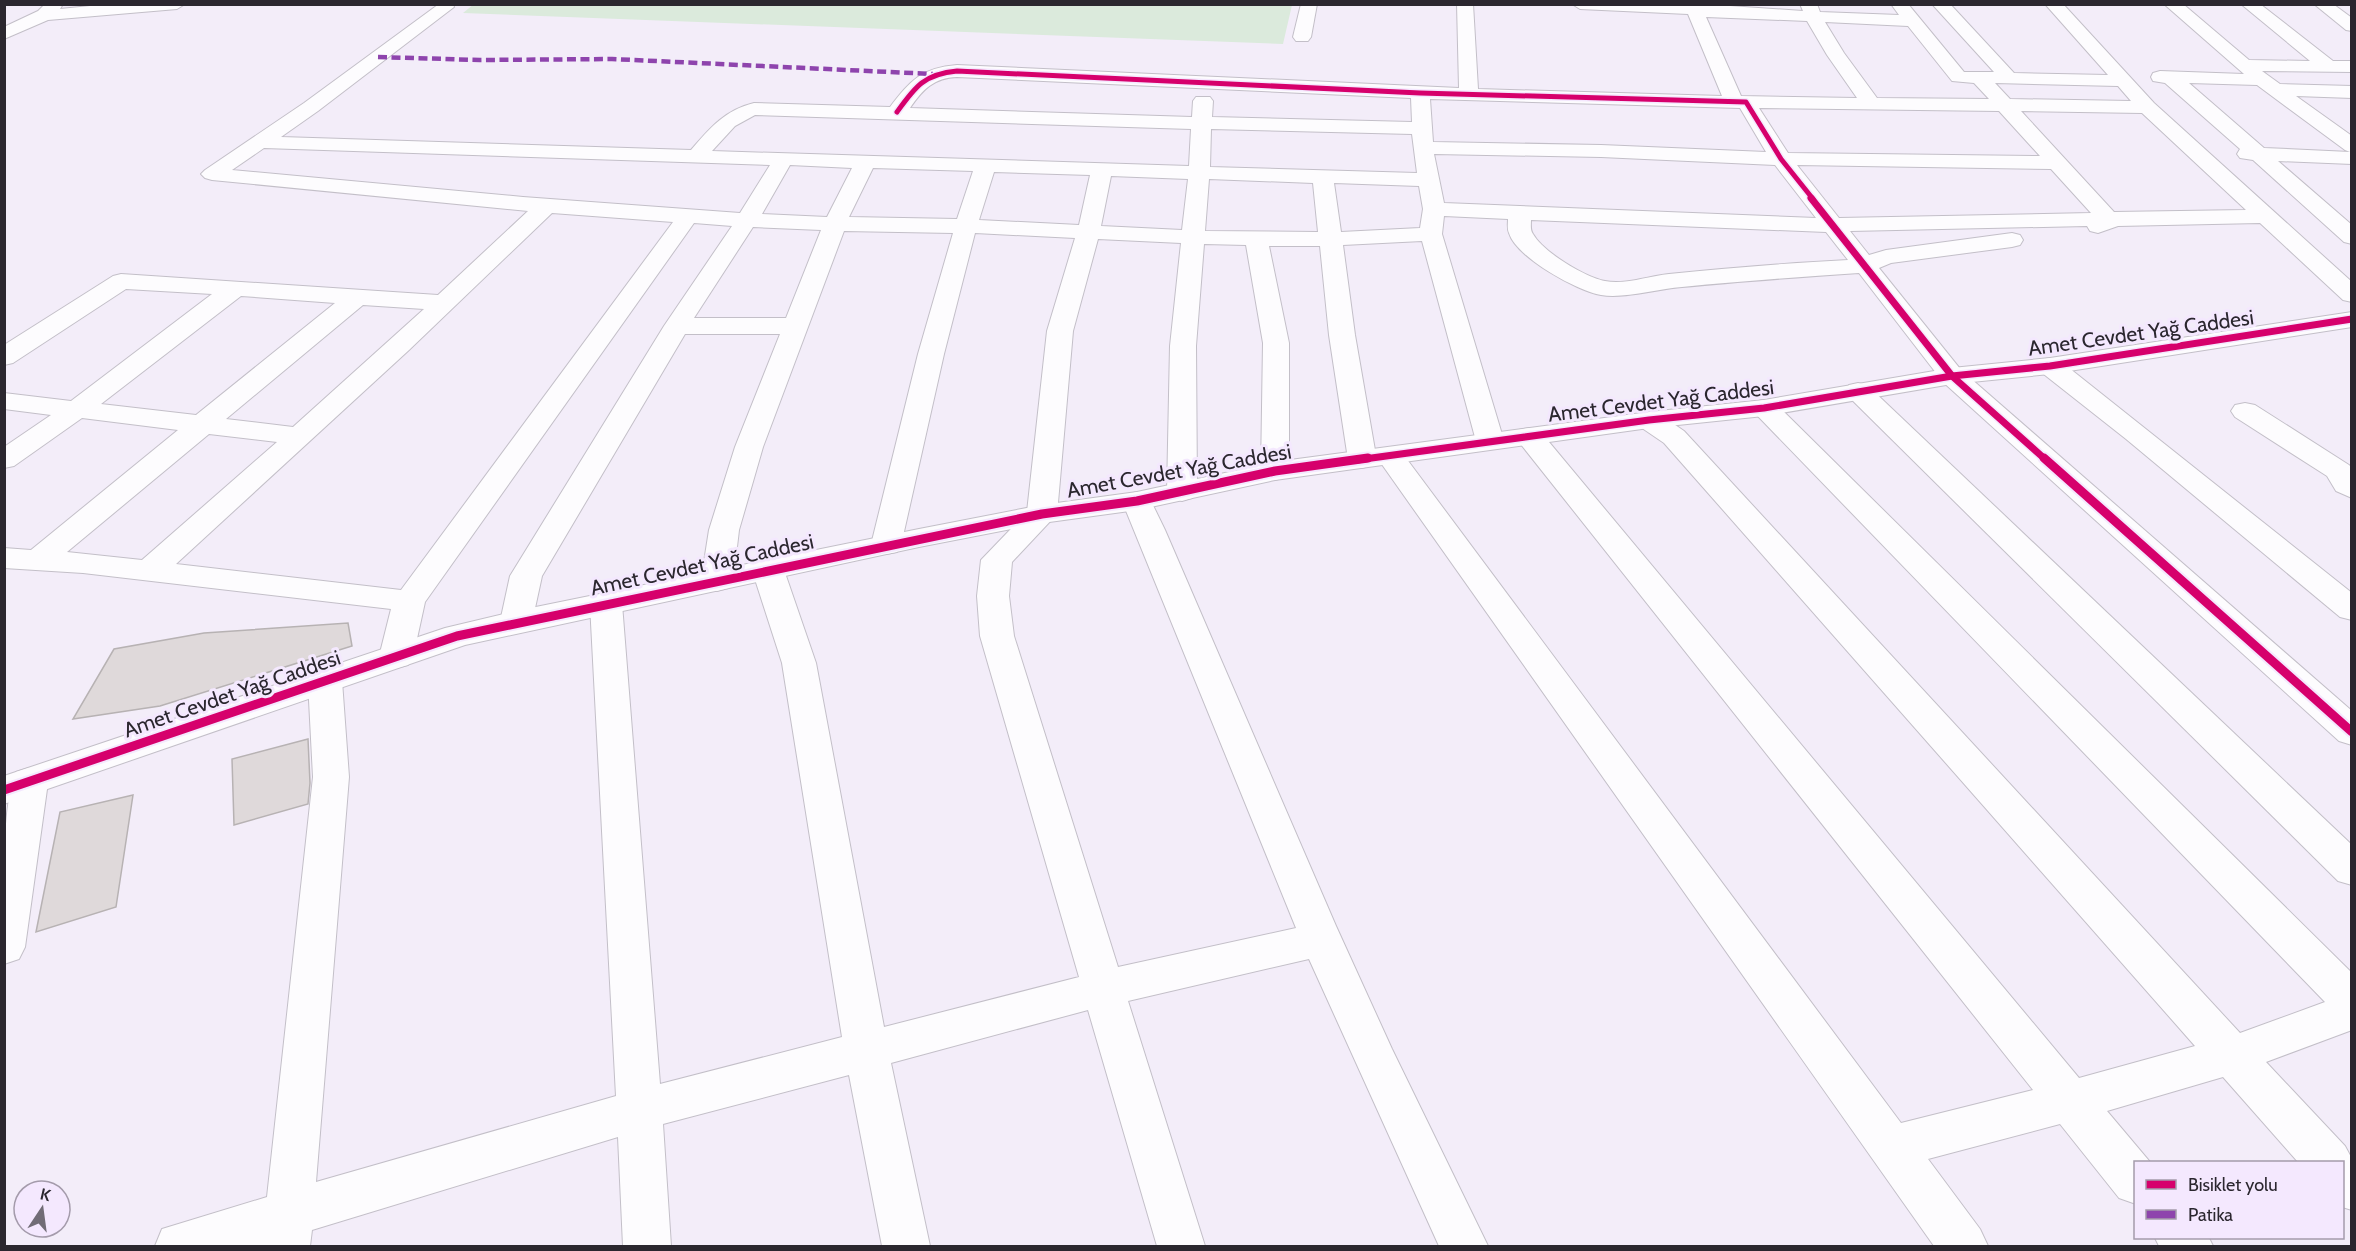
<svg xmlns="http://www.w3.org/2000/svg" width="2356" height="1251" font-family="Cabin,sans-serif">
	<style>
		.green { fill: #dbeadc }
		.building { fill: #dfd9da; stroke: #b7b2b3; stroke-width: 1.5 }
		.lines { fill: none; stroke-linecap: round; stroke-linejoin: round }
		.street-casing { stroke: #c3bfc8; stroke-width: 2 }
		.secondary-casing { stroke: #c3bfc8; stroke-width: 2 }
		.street { fill: #fdfcfe; fill-rule: evenodd }
		.secondary { fill: #fdfcfe; fill-rule: evenodd }
		.quiet { stroke: #8e44ad; stroke-width: 4.5; stroke-dasharray: 9 4.5; stroke-linecap: butt }
		.cycleway-far2-casing { stroke: #f4e8fe; stroke-width: 8 }
		.cycleway-far1-casing { stroke: #f4e8fe; stroke-width: 10 }
		.cycleway-casing { stroke: #f4e8fe; stroke-width: 13 }
		.cycleway-far2 { stroke: #d6006c; stroke-width: 5 }
		.cycleway-far1 { stroke: #d6006c; stroke-width: 7 }
		.cycleway { stroke: #d6006c; stroke-width: 9 }
		.labels { text-anchor: middle; stroke-width: 6; stroke-linejoin: round; paint-order: stroke }
		.street-label { font-size: 21px; fill: #2b272f; stroke: #f4e8fe }
	</style>
	<rect width="100%" height="100%" fill="#f3edf9"/>
	<path class="green" d="M474,4H1292V5L1283,44L463,13Z"/>
	<g class="building">
		<path d="M348,623L352,646L160,706L73,719L114,649L204,633Z"/>
		<path d="M308,739L310,783L308,804L234,825L232,759Z"/>
		<path d="M133,795L116,907L36,932L60,812Z"/>
	</g>
	<g class="lines">
		<g class="street-casing">
			<g id="street">
				<path d="M45,4H63L60,9L110,4H185L177,9L48,20L4,39V27L38,11Z"/>
				<path d="M439,4H453L454,7L318,111L281,137L691,150C710,128 725,110 754,103L890,107C911,80 921,68 957,65L1459,88L1457,4H1473L1478,89L1722,96L1688,14L1580,9L1572,4H1701L1803,11L1800,4H1817L1820,12L1899,15L1891,4H1908L1964,72H1994L1932,4H1950L2014,73L2108,75L2045,4H2063L2154,103L2352,282V302L2343,300L2260,223L2118,226L2098,233L2090,231L2087,226L1850,231L1869,255L1886,250L2012,233L2020,235L2023,240L2020,245L2012,247L1891,263L1879,268L1961,370L2352,711V745L2339,741L1943,382L1859,273C1800,277 1741,281 1682,287C1658,289 1623,299 1601,295C1577,291 1516,257 1509,233C1507,229 1508,223 1508,219L1444,216L1442,234L1504,441L1500,447L1490,449L1480,447L1476,441L1422,241L1343,245L1355,335L1376,456L1380,450L1390,447L1400,450L1901,1123L2033,1090L1519,442L1515,436L1519,430L1529,428L1539,430L2079,1078L2195,1046L1664,443L1639,426L1635,420L1639,414C1658,410 1669,421 1684,431L2240,1033L2325,1002L1750,408L1754,402L1764,400L1774,402L2352,973V1030L2266,1062L2345,1146L2352,1159V1210L2342,1207V1162H2298L2223,1077L2107,1111L2150,1162H2136V1204L2119,1198L2060,1124L1928,1159L1980,1229L1988,1246H1934L1376,456L1372,465L1362,468L1352,465L1348,459L1329,335L1320,246H1269L1289,343V471L1285,477L1275,480L1265,477L1261,471L1263,343L1246,245L1204,244L1196,346L1197,492L1192,498L1182,501L1172,498L1167,492L1170,346L1181,243L1098,239L1073,331L1057,514L1012,562L1009,596L1014,636L1118,967L1296,928L1122,501L1126,495L1137,492L1148,495L1165,530L1336,926L1392,1049L1488,1246H1439L1309,959L1128,1001L1205,1246H1157L1088,1010L891,1063L930,1246H882L849,1075L663,1124L671,1246H623L618,1137L312,1230L310,1246H155L162,1229L267,1197L313,777L308,681L313,673L325,669L337,673L342,681L349,777L316,1182L616,1096L590,604L595,597L606,594L617,597L622,604L660,1084L842,1037L782,663L752,570L757,563L768,560L779,563L784,570L816,663L884,1027L1079,977L980,636L977,596L981,560L1027,512L1047,331L1075,238L975,233L944,354L901,545L897,552L886,554L875,552L871,545L918,354L953,233L844,231L763,447L739,530L733,581L728,588L717,591L706,588L701,581L709,530L735,447L780,334H685L542,576L532,622L528,630L516,633L504,630L500,622L510,576L664,326L732,226L694,223L425,602L413,657L408,665L396,668L384,665L379,657L391,609L83,573L4,568V548L31,550L178,430L82,418L14,466L4,468V447L51,415L4,409V393L71,401L212,294L126,289L13,363L4,365V345L113,276L121,274L438,295L528,211L212,180L205,178L201,174L205,170L304,103ZM1706,17L1807,21L1827,55L1857,98L1741,96ZM1825,22L1908,26L1952,81L1974,83L1989,99L1877,98L1844,53ZM957,77L1411,98L1412,122L1212,117L1213,101L1210,97H1196L1193,101L1192,117L910,108C923,89 934,78 957,77ZM1995,83L2118,86L2131,101L2010,99ZM1430,99L1740,108L1766,152L1601,145L1433,142ZM1759,108L1999,111L2040,156L1788,153ZM2021,111L2142,113L2246,210L2114,212ZM755,115L1191,129L1189,166L712,151L735,126ZM1211,129L1412,134L1417,173L1210,167ZM264,148L770,165L740,213L523,197L232,170ZM1434,154L1601,157L1775,165L1816,218L1444,203ZM790,165L852,168L827,217L762,214ZM1797,165L2051,169L2091,213L1839,218ZM873,168L973,171L957,219L849,217ZM994,172L1090,175L1079,225L979,220ZM1111,176L1188,179L1182,230L1101,226ZM1209,179L1313,183L1318,232L1205,231ZM1334,183L1419,186L1423,209L1420,228L1341,232ZM552,213L673,222L401,590L176,564L409,350ZM1531,220L1826,232L1848,260C1788,263 1729,268 1669,274C1649,276 1625,285 1605,281C1585,277 1543,252 1533,234C1530,230 1531,225 1531,220ZM753,227L821,230L786,318H694ZM241,296L335,303L196,415L101,404ZM363,305L424,309L293,427L226,419ZM209,434L277,442L142,560L67,552Z"/>
				<path d="M1301,4H1317L1311,37L1308,41H1296L1293,37Z"/>
				<path d="M2164,4H2183L2249,60L2310,61L2241,4H2260L2333,61H2352V72L2262,71L2280,84L2352,86V98L2296,96L2352,136V164L2278,161L2352,225V244L2344,242L2253,160L2240,158L2237,154L2240,149L2165,83L2153,81L2151,77L2153,73L2160,71L2244,74ZM2189,83L2257,85L2345,150L2350,152L2264,148Z"/>
				<path d="M2314,4H2333L2352,18V31L2346,30Z"/>
				<path d="M2050,358L2059,360L2352,593V620L2340,617L2126,439L2041,372L2037,366L2041,360Z"/>
				<path d="M1858,383L1867,385L2352,845V885L2338,881L1849,397L1845,391L1849,385Z"/>
				<path d="M2245,403L2255,405L2349,465L2352,468V498L2336,491L2327,476L2235,417L2231,411L2235,405Z"/>
				<path d="M29,768L42,772L48,782L25,947L19,959L4,964C4,919 0,808 16,772Z"/>
				<path d="M2155,1238H2209L2213,1246H2159Z"/>
			</g>
		</g>
		<g class="secondary-casing">
			<path id="secondary" d="M2352,312V327L2050,374L1952,384L1764,416L1649,428L1275,480L1137,510L1042,523L919,547L465,645L4,804V776L445,628L516,611L919,529L1042,505L1137,492L1275,462L1649,412L1764,400L1952,368L2050,358Z"/>
		</g>
		<use href="#street" class="street"/>
		<use href="#secondary" class="secondary"/>
		<path class="quiet" d="M378,57L480,60L612,59L933,74"/>
		<g class="cycleway-far2-casing">
			<path id="cycleway-far2" d="M897,112C915,87 924,74 957,71L1420,93L1746,102L1781,159L1813,199"/>
		</g>
		<g class="cycleway-far1-casing">
			<g id="cycleway-far1">
				<path d="M1811,198L1952,376L2046,460"/>
				<path d="M1357,460L1649,420L1764,408L1952,376L2050,366L2352,319"/>
			</g>
		</g>
		<g class="cycleway-casing">
			<g id="cycleway">
				<path d="M2044,458L2352,732"/>
				<path d="M4,790L457,636L1042,514L1137,501L1275,471L1368,458"/>
			</g>
		</g>
		<use href="#cycleway-far2" class="cycleway-far2"/>
		<use href="#cycleway-far1" class="cycleway-far1"/>
		<use href="#cycleway" class="cycleway"/>
	</g>
	<g class="labels">
		<g class="street-label">
			<text transform="translate(2141 333) rotate(-8)" y="7">Amet Cevdet Yağ Caddesi</text>
			<text transform="translate(1661 401) rotate(-7)" y="7">Amet Cevdet Yağ Caddesi</text>
			<text transform="translate(1179 471) rotate(-10)" y="7">Amet Cevdet Yağ Caddesi</text>
			<text transform="translate(702 565) rotate(-12)" y="7">Amet Cevdet Yağ Caddesi</text>
			<text transform="translate(232 694) rotate(-19)" y="7">Amet Cevdet Yağ Caddesi</text>
		</g>
	</g>
	<rect width="2356" height="1251" fill="none" stroke="#2b272f" stroke-width="12"/>
	<rect x="2134" y="1161" width="210" height="78" fill="#f4e8fe" stroke="#a49bab" stroke-width="1.5"/>
	<rect x="2146" y="1180" width="30" height="9" fill="#d6006c" stroke="#a49bab" stroke-width="1.5"/>
	<text x="2188" y="1191" font-size="18" fill="#2b272f">Bisiklet yolu</text>
	<rect x="2146" y="1210" width="30" height="9" fill="#8e44ad" stroke="#a49bab" stroke-width="1.5"/>
	<text x="2188" y="1221" font-size="18" fill="#2b272f">Patika</text>
	<g transform="translate(42 1209) rotate(13)"><circle r="28" fill="#f4e8fe" stroke="#a49bab" stroke-width="1.5"/>
	<path d="M0-4.5L10 22L0 15L-10 22Z" fill="#716c76"/>
	<text y="-9" font-size="16" font-weight="bold" text-anchor="middle" fill="#2b272f">K</text>
	</g>
</svg>
